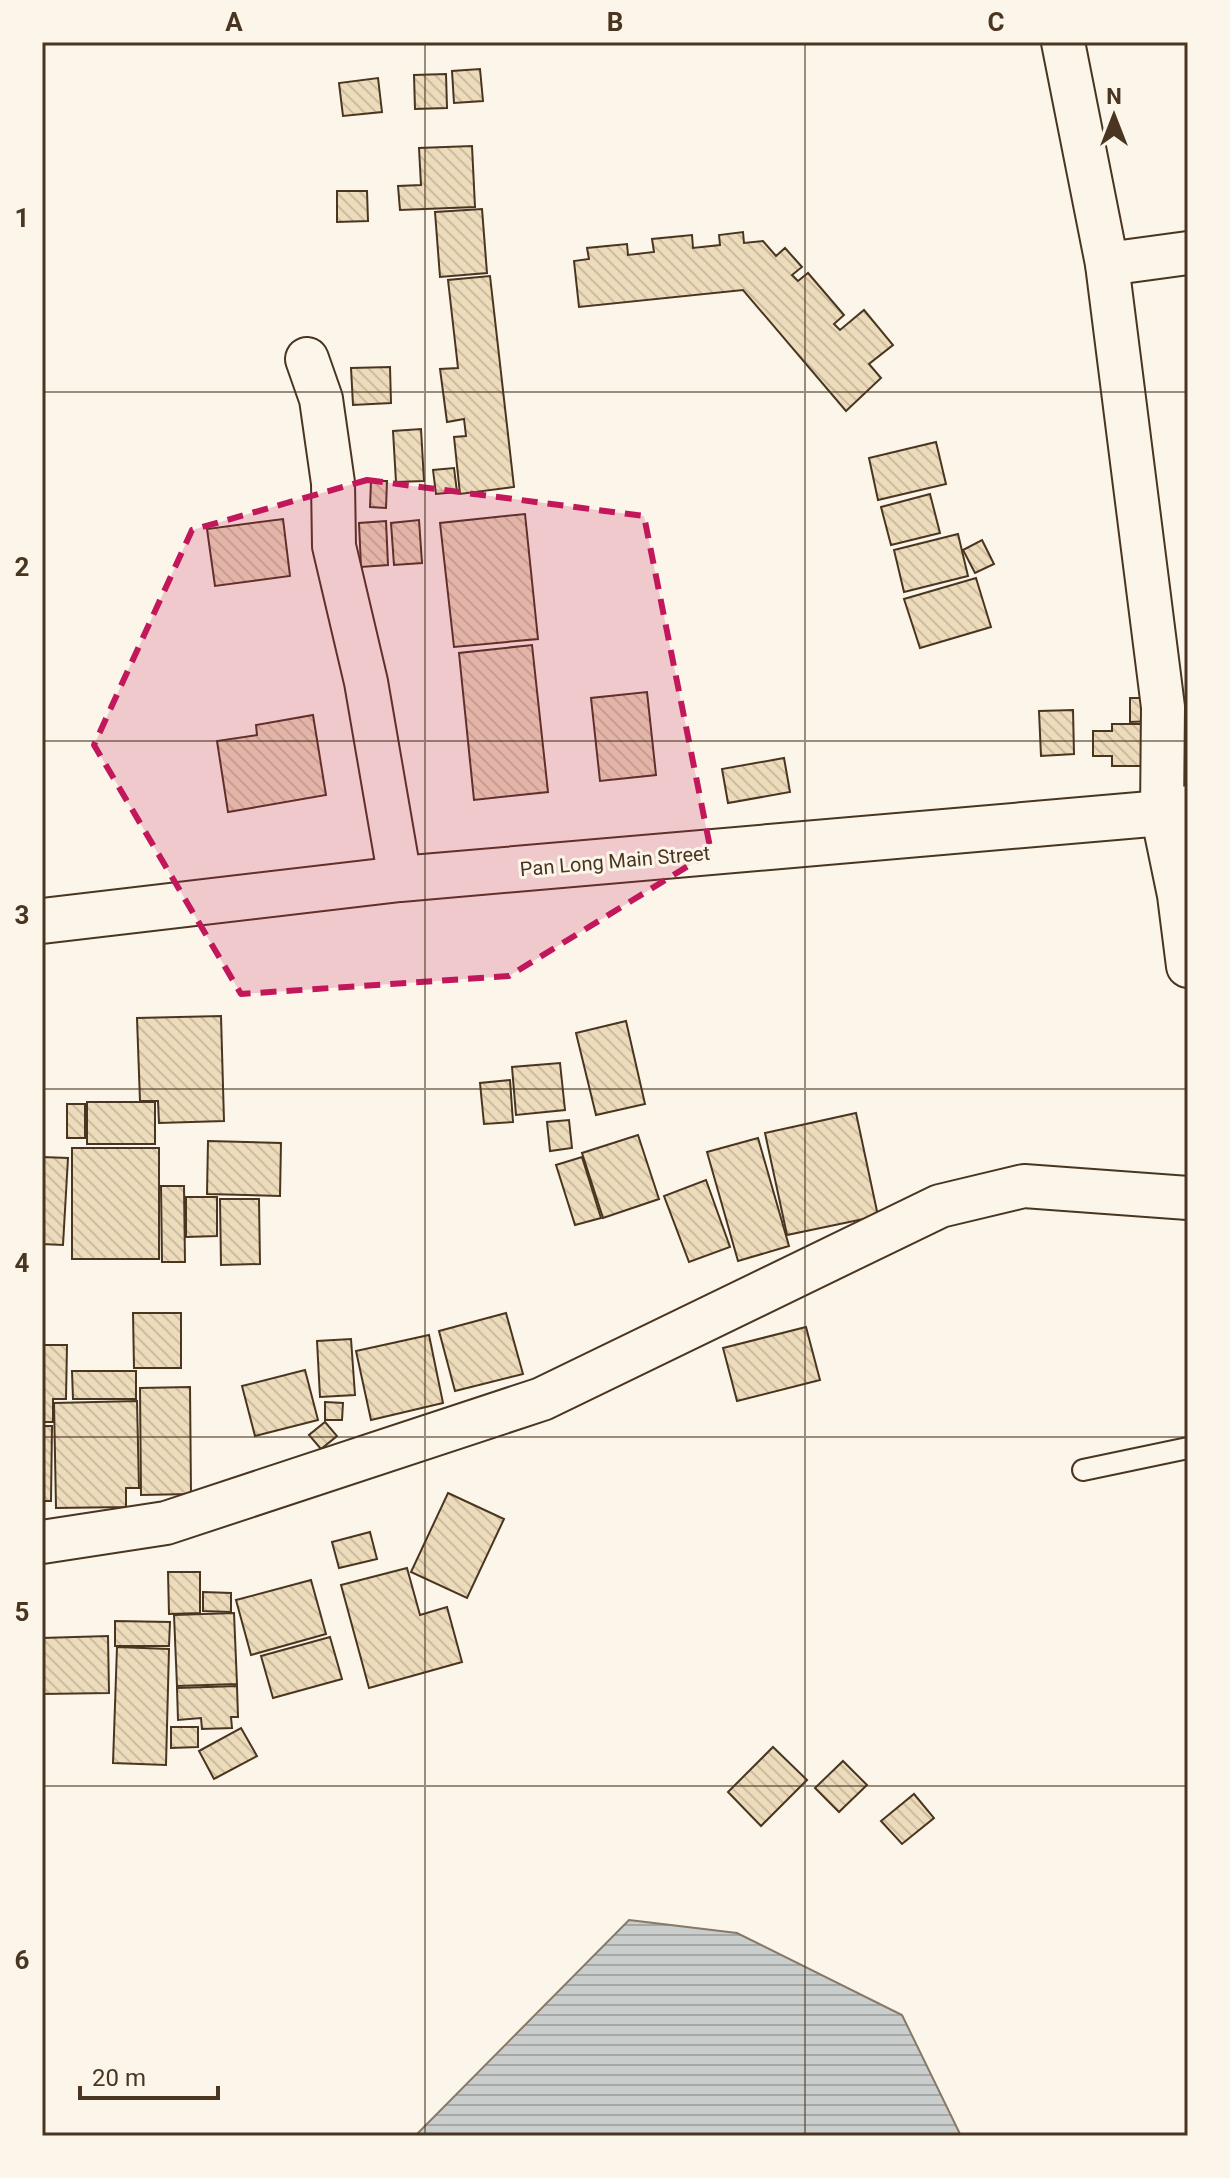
<svg xmlns="http://www.w3.org/2000/svg" width="1230" height="2178" font-family="Roboto,sans-serif">
	<style>
		.water { fill: url(#water-rules); stroke: #887966; stroke-width: 2 }
		.building { fill: url(#building-back-hatch); stroke: #4a3520; stroke-width: 2 }
		.lines { fill: none; stroke-linecap: round; stroke-linejoin: round }
		.lane-casing { stroke: #4a3520; stroke-width: 24 }
		.street-casing { stroke: #4a3520; stroke-width: 46 }
		.secondary-casing { stroke: #4a3520; stroke-width: 48 }
		.lane { stroke: #fbf6e9; stroke-width: 20 }
		.street { stroke: #fbf6e9; stroke-width: 42 }
		.secondary { stroke: #fbf6e9; stroke-width: 44 }
		.marked { fill: #c2185b; fill-opacity: 0.2; stroke: #c2185b; stroke-width: 6; stroke-dasharray: 16 10; stroke-linejoin: round }
		.grid { fill: none; stroke: #4a3520; stroke-width: 2; stroke-opacity: 0.55 }
		.labels { text-anchor: middle; stroke-width: 6; stroke-linejoin: round; paint-order: stroke }
		.street-label { font-size: 20px; fill: #4a3520; stroke: #fbf6e9 }
		.neatline { fill: none; stroke: #4a3520; stroke-width: 3 }
		.grid-label { font-size: 26px; text-anchor: middle; font-weight: bold; fill: #4a3520 }
	</style>
	<defs>
		<pattern id="water-rules" width="6" height="5" patternUnits="userSpaceOnUse" patternTransform="scale(2)"><rect width="6" height="5" fill="#c9cecd"/><path d="M0 2.5h6" fill="none" stroke="#a5a8a6"/></pattern>
		<pattern id="building-back-hatch" width="6" height="6" patternUnits="userSpaceOnUse" patternTransform="scale(2)"><rect width="6" height="6" fill="#ecdcbc"/><path d="M-1 5l2 2M0 0l6 6M5-1l2 2" fill="none" stroke="#ccbda1"/></pattern>
	</defs>
	<rect width="100%" height="100%" fill="#fbf6e9"/>
	<path class="water" d="M629,1920L737,1933L902,2015L961,2136H415Z"/>
	<g class="building">
		<path d="M480,69L483,101L454,103L452,71Z"/>
		<path d="M446,74L447,108L415,109L414,75Z"/>
		<path d="M378,78L382,112L343,116L339,83Z"/>
		<path d="M472,146L475,207L400,210L398,186L421,185L419,148Z"/>
		<path d="M337,191H367L368,221L337,222Z"/>
		<path d="M482,209L487,273L440,277L435,212Z"/>
		<path d="M743,232L744,243L763,241L776,256L785,248L802,267L792,275L798,281L808,273L844,315L834,324L840,330L864,310L893,345L869,364L881,378L846,411L743,290L579,307L574,261L589,259L587,248L627,244L628,255L654,252L652,239L692,235L693,248L720,245L719,235Z"/>
		<path d="M490,276L514,487L460,494L454,437L466,436L464,419L447,422L440,369L458,368L448,280Z"/>
		<path d="M390,367L391,403L353,405L351,368Z"/>
		<path d="M421,429L424,481L396,482L393,431Z"/>
		<path d="M936,442L946,484L878,500L869,458Z"/>
		<path d="M454,468L457,492L436,494L433,470Z"/>
		<path d="M371,481H387L386,508L370,507Z"/>
		<path d="M930,494L940,533L891,545L881,507Z"/>
		<path d="M525,514L538,639L454,647L440,523Z"/>
		<path d="M283,519L290,576L215,586L207,529Z"/>
		<path d="M419,520L422,563L394,565L391,523Z"/>
		<path d="M386,521L388,565L361,567L359,523Z"/>
		<path d="M958,534L968,576L904,592L894,550Z"/>
		<path d="M982,540L994,564L975,573L963,550Z"/>
		<path d="M976,578L991,627L920,648L904,599Z"/>
		<path d="M532,645L548,792L474,800L459,653Z"/>
		<path d="M647,692L656,775L600,781L591,698Z"/>
		<path d="M1130,698H1154V721L1130,722Z"/>
		<path d="M1073,710L1074,754L1041,756L1039,711Z"/>
		<path d="M1188,712V767L1174,769L1169,714Z"/>
		<path d="M313,715L326,795L228,812L217,741L257,735L256,725Z"/>
		<path d="M1112,724H1159L1152,766H1112V756H1093V731H1112Z"/>
		<path d="M784,758L790,792L728,803L722,769Z"/>
		<path d="M221,1016L224,1121L159,1123L158,1101H140L137,1018Z"/>
		<path d="M626,1021L645,1104L596,1115L576,1033Z"/>
		<path d="M560,1063L565,1110L516,1115L512,1067Z"/>
		<path d="M510,1080L513,1122L484,1124L480,1083Z"/>
		<rect x="87" y="1102" width="68" height="42"/>
		<rect x="67" y="1104" width="18" height="34"/>
		<path d="M856,1113L878,1216L787,1235L765,1133Z"/>
		<path d="M569,1120L572,1148L550,1151L547,1122Z"/>
		<path d="M638,1135L659,1199L603,1218L582,1153Z"/>
		<path d="M758,1138L789,1246L738,1261L707,1152Z"/>
		<path d="M208,1141L281,1143L280,1196L207,1194Z"/>
		<rect x="72" y="1148" width="87" height="111"/>
		<path d="M42,1157L68,1158L63,1245L42,1244Z"/>
		<path d="M582,1157L601,1218L575,1225L556,1165Z"/>
		<path d="M706,1180L730,1247L689,1262L664,1196Z"/>
		<path d="M161,1186H184L185,1262H162Z"/>
		<path d="M186,1197H217V1236L186,1237Z"/>
		<path d="M220,1199H259L260,1264L221,1265Z"/>
		<path d="M133,1313H181V1368H134Z"/>
		<path d="M506,1313L523,1374L455,1391L439,1331Z"/>
		<path d="M806,1327L820,1380L737,1401L723,1348Z"/>
		<path d="M429,1335L443,1403L371,1420L356,1351Z"/>
		<path d="M351,1339L355,1395L320,1397L317,1341Z"/>
		<path d="M42,1345H67L66,1399H53V1422H42Z"/>
		<path d="M305,1370L318,1420L255,1436L242,1386Z"/>
		<path d="M72,1371H136V1399H73Z"/>
		<path d="M190,1387L191,1494L141,1495L140,1388Z"/>
		<path d="M137,1401L139,1488H126V1507L56,1508L54,1403Z"/>
		<path d="M325,1402L343,1403L342,1420H325Z"/>
		<path d="M325,1422L337,1436L321,1449L309,1435Z"/>
		<path d="M42,1426H52L51,1501H42Z"/>
		<path d="M448,1493L504,1519L467,1598L411,1572Z"/>
		<path d="M370,1532L377,1559L339,1568L332,1542Z"/>
		<path d="M407,1568L420,1615L447,1607L462,1662L369,1688L341,1585Z"/>
		<path d="M168,1572H200V1613L169,1614Z"/>
		<path d="M311,1580L326,1634L251,1655L236,1600Z"/>
		<path d="M203,1592L231,1593V1612L203,1611Z"/>
		<path d="M234,1613L237,1684L177,1686L174,1615Z"/>
		<path d="M115,1621L170,1622L169,1646H115Z"/>
		<path d="M108,1636L109,1693L42,1694V1638Z"/>
		<path d="M330,1637L342,1679L273,1698L261,1656Z"/>
		<path d="M117,1647L169,1649L166,1765L113,1763Z"/>
		<path d="M237,1686L238,1717H231L232,1728L202,1729L201,1718L178,1720L177,1688Z"/>
		<path d="M171,1727H198V1747L171,1748Z"/>
		<path d="M241,1728L257,1756L214,1779L199,1751Z"/>
		<path d="M773,1747L807,1780L761,1826L728,1792Z"/>
		<path d="M843,1761L867,1785L839,1812L815,1788Z"/>
		<path d="M914,1794L934,1818L902,1844L881,1821Z"/>
	</g>
	<g class="lines">
		<g class="lane-casing">
			<path id="lane" d="M1083,1470L1188,1448"/>
		</g>
		<g class="street-casing">
			<g id="street">
				<path d="M1063,42L1107,264L1163,707L1162,813L1179,895L1188,966"/>
				<path d="M1107,264L1188,253"/>
				<path d="M307,359L321,399L333,483L334,546L366,682L400,879"/>
				<path d="M42,1542L166,1523L542,1399L940,1206L1024,1186L1188,1198"/>
			</g>
		</g>
		<g class="secondary-casing">
			<path id="secondary" d="M42,921L400,879L1162,813L1188,808"/>
		</g>
		<use href="#lane" class="lane"/>
		<use href="#street" class="street"/>
		<use href="#secondary" class="secondary"/>
	</g>
	<path class="marked" d="M367,480L644,516L711,852L509,976L241,994L94,745L192,530Z"/>
	<path class="grid" d="M425,42V2136M805,42V2136M42,392H1188M42,741H1188M42,1089H1188M42,1437H1188M42,1786H1188"/>
	<g class="labels">
		<g class="street-label">
			<text transform="translate(615 861) rotate(-5)" y="7">Pan Long Main Street</text>
		</g>
	</g>
	<rect width="1230" height="2178" fill="none" stroke="#fbf6e9" stroke-width="88"/>
	<g transform="translate(1114 116)" stroke="#fbf6e9" stroke-width="6" paint-order="stroke">
	<path d="M0-6L14 30L0 20L-14 30Z" fill="#4a3520"/>
	<text y="-12" font-size="22" font-weight="bold" text-anchor="middle" fill="#4a3520">N</text>
	</g>
	<path d="M80 2086v12h138v-12" fill="none" stroke="#4a3520" stroke-width="4"/>
	<text x="92" y="2086" font-size="24" fill="#4a3520" stroke="#fbf6e9" stroke-width="6" paint-order="stroke">20 m</text>
	<rect x="44" y="44" width="1142" height="2090" class="neatline"/>
	<g class="grid-label">
		<text x="234" y="31">A</text>
		<text x="615" y="31">B</text>
		<text x="996" y="31">C</text>
		<text x="22" y="227">1</text>
		<text x="22" y="576">2</text>
		<text x="22" y="924">3</text>
		<text x="22" y="1272">4</text>
		<text x="22" y="1621">5</text>
		<text x="22" y="1969">6</text>
	</g>
</svg>
